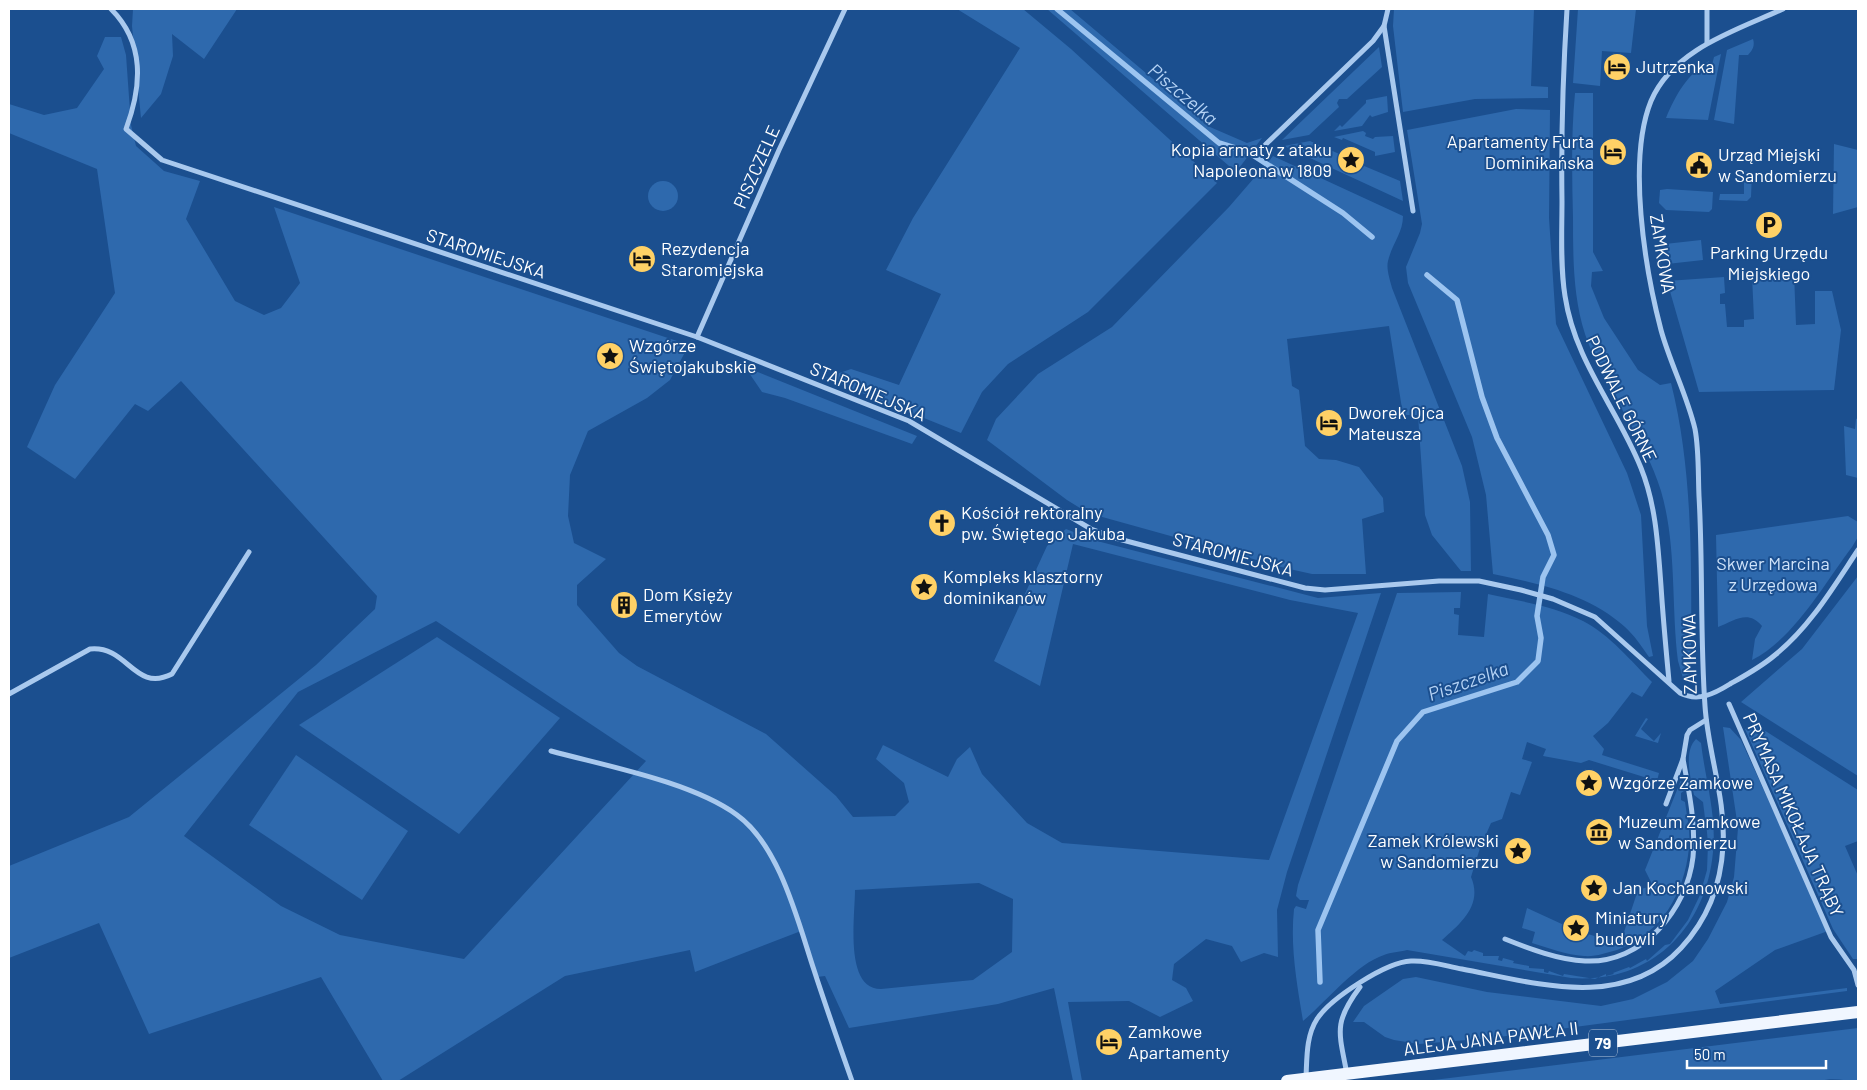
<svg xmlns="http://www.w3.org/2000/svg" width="1867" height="1090" font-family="Barlow,sans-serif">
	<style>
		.green { fill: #2e69ad; fill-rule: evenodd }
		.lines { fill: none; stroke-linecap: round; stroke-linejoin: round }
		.stream { stroke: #9cc4f0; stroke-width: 5.5 }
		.street { stroke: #a9c9ee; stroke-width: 5 }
		.primary { stroke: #f0f6ff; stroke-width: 12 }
		.labels { text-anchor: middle; stroke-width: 4; stroke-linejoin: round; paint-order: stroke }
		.shield { fill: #1b4f8f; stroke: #bbcadd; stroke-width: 1 }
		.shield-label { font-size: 16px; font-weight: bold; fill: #fff }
		.poi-label { font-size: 18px; fill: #fff; stroke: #1b4f8f; text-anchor: start }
		.street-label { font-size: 18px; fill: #fff; stroke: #1b4f8f }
		.park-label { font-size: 18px; fill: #cfe3fa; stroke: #1b4f8f }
		.water-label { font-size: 19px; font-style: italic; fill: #b5d3f5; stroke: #1b4f8f }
	</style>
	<rect width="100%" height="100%" fill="#1b4f8f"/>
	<g class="green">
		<path d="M133,9H237L204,59L172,34L173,56L161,94L141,118L132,26Z"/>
		<path d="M957,9H1023L1071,49L1217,183L1088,312L1008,364L982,392L961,433L825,378L851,369L899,385L941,294L886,270L913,218L1020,48Z"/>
		<path d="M1047,9H1070L1210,127L1247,143L1262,138L1236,172Z"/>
		<path d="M1394,9H1534L1531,86L1548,87V98L1475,99L1403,112L1393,26Z"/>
		<path d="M1578,9H1636L1631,53L1602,51L1600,86L1573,83Z"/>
		<path d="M105,37H121L126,55L131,125L136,146L164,171L200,181L186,219L235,301L264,315L281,308L300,283L274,207L689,345L670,380L647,398L588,431L570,475L568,516L574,543L606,559L577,585V605L619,653L637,666L766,734L836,796L853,817L895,816L909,802L904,783L876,759L883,745L948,777L957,759L970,747L982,774L1027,823L1062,843L1269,860L1358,613L1290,600L1073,544L1040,686L994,661L1047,546L1066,529L1097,541L1318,598L1381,593L1287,872L1277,910L1278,957L1264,953L1241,962L1232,946L1206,939L1174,964L1172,980L1186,988L1193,1001L1160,1017L1129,1001L1068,1002L1082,1081H1073L1054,988L998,1004L849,1028L825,976L817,977L801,931L695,972L690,950L565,976L398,1081H383L321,977L149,1034L99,923L9,958V866L129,817L316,665L375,609L377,596L181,381L148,411L135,404L75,479L27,447L55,385L115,293L97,169L9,133V104L44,115L77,108L104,69L97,56ZM436,621L646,761L464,959L340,935L281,906L184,836L298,692ZM979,883L1013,899L1012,952L973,980L881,989C844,989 855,917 855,890Z"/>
		<path d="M1753,39C1755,45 1753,50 1748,55H1739L1734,124L1714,120L1727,50Z"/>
		<path d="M1379,47L1382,67L1347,99H1339L1337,103L1339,107L1309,135L1282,140Z"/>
		<path d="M1721,54L1708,120L1666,118C1676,94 1687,75 1709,61L1708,64L1712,65L1714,57Z"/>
		<path d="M1575,93H1593V252L1603,271L1592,272L1591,286L1604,318L1638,370L1660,385L1671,383C1695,478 1691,582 1691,679L1689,682L1683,678L1678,661C1671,605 1677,546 1661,491C1645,437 1603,387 1585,334C1573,297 1573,257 1573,218C1572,176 1571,135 1575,93Z"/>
		<path d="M1387,96L1388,112L1372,117L1370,115L1362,126L1334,131L1340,125L1342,127L1366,103V100Z"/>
		<path d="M1516,109L1550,110L1549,218L1556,324L1627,473L1641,515L1647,626L1653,656L1649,657C1642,647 1634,635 1625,627C1588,594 1540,584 1493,574L1486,495L1472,437L1408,283L1406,267L1420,233L1422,224L1407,130Z"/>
		<path d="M1363,131L1366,133L1365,136L1373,139L1375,137L1393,136L1395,152L1375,156V152L1343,138L1342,140L1334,137Z"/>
		<path d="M1310,141L1346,157L1348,164L1353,165L1357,163L1400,181L1403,201L1284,146Z"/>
		<path d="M1834,144L1858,150V207L1833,214Z"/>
		<path d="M1273,156L1403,216C1403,233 1392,244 1388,261C1386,269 1390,280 1392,288L1462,466L1470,502L1471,571H1461L1432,535L1425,515L1418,415H1403L1389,326L1287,339L1292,386L1299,390L1305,446L1319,459L1336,460L1359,467L1383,498L1384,512L1362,519L1366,574H1312L1285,568L1088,513L1067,500L987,440L996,419L1038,374L1112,327L1229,207Z"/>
		<path d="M1739,171L1752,172L1751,197L1747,201L1719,200L1720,194H1744V182H1738Z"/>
		<circle cx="663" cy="196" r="15"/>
		<path d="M1667,189L1713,192L1712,209L1709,212L1666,210L1659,203L1660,190Z"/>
		<path d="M1701,240L1703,260L1667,264L1665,244Z"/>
		<path d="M1794,273L1796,325L1815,324V291H1832L1841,330L1834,390L1699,392L1667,281L1724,277L1725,293L1720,294V304H1725L1727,327H1744V320L1754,319L1752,276Z"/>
		<path d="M745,367L917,436L912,444L785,398L762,392Z"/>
		<path d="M1858,418V478L1846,475L1844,426L1855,429L1856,419Z"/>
		<path d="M1848,516L1858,522V537L1852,547C1824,584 1794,639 1752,660L1755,639L1762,626C1748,609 1734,621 1718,627L1716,535Z"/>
		<path d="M1858,576V776L1741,702L1802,649Z"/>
		<path d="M1461,592L1460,608H1454V614L1459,615L1458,635L1484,637L1488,594C1519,601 1554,606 1583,621C1610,635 1631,661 1652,682L1642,697L1632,692L1608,723L1593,736L1604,749L1602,755L1659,773L1657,781L1589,760L1581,763L1543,756L1546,749L1527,742L1522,759L1532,762L1520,795L1511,792L1502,819L1491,823L1480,848L1471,877C1483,905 1461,923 1442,940L1465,956L1468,951L1472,952L1474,950L1483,953V956H1499L1498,960L1502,961L1503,958L1514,961L1513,963L1529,966V968L1544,969V972L1548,973L1549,971L1563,976L1564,974L1595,979L1606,974V976L1614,974L1613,973L1629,967L1630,968L1646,959L1647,961L1665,945L1670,944L1688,920L1700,895L1707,870L1708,844L1706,821L1709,819L1705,818L1703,802L1694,795C1691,779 1683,752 1696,739L1701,743C1705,778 1717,816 1713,852C1706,929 1650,984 1571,978L1407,950C1399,952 1391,952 1384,955C1356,964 1325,1003 1303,1021C1297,984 1290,947 1294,909L1296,906L1306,909L1309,900H1300L1296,896L1298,885L1397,593Z"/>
		<path d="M437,637L560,718L459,834L299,725Z"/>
		<path d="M1646,718L1648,719L1641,729L1654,741L1661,733L1658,743L1635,736Z"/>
		<path d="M1756,725L1858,790V841L1845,846L1858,876V959H1853L1833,929L1745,729Z"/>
		<path d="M1723,727L1730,728L1741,740L1828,931L1775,950L1715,991L1720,1004L1847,988V991L1491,1038L1419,1044L1394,1040L1385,1037L1364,1022H1353L1364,1006L1403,979L1416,977L1487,992L1601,1006L1633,999L1667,982L1693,961L1708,939L1727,902L1734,877L1738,828Z"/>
		<path d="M296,755L408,831L362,900L249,825Z"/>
		<path d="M1681,780L1684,791L1681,793V800L1685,802C1687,817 1691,833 1689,848C1684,894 1662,933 1617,950C1606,953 1595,957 1584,956C1566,955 1549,948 1532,943L1535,932L1522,928L1527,908L1564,925L1562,930L1580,937L1588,934L1607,940L1624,932L1638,890L1648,887L1650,880L1645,870Z"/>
		<path d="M1858,1028V1081C1846,1081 1832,1077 1820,1081H1425Z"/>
	</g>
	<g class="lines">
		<g class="stream">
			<path d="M1057,9L1219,143L1248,152L1343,213L1372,237"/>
			<path d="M1320,982L1318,930L1397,741L1423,712L1517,682L1538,661L1541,638L1537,616L1543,577L1554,555L1548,535L1497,438L1482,397L1457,300L1427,275"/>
		</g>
		<g class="street">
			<path d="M111,9C145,43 142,86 126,129L162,160L697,337L909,421L1091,529L1115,538L1305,588L1325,590L1439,581H1479L1521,590L1553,599L1595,617L1680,693C1698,702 1714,694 1730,684C1746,675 1761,667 1775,655C1810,627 1834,586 1858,550"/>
			<path d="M1567,9C1563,73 1561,137 1562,201C1562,232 1560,265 1565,296C1575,362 1617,408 1641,468C1656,505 1658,546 1661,586C1663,618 1666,649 1669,681"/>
			<path d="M1707,9V43"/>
			<path d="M1384,26L1413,211"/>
			<path d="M1264,146L1373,41L1384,26L1388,9"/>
			<path d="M697,337L779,150L845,9"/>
			<path d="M9,694L90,649C128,645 134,693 172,674L249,552"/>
			<path d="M1729,704L1831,937L1854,970L1858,985"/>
			<path d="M551,751C606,766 692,782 737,815C780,846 798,922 814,970C826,1007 839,1044 852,1081"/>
			<path d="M1666,804L1683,759L1687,735L1690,730L1706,720"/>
			<path d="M1505,939C1530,949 1559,960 1585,961C1642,964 1687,910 1693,857C1696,825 1689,791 1683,759"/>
			<path d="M1347,1074C1339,1032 1333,1023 1360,987"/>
			<path d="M1306,1077C1307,1058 1306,1036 1317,1019C1331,998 1386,962 1411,961C1428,960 1446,966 1462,969C1535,983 1623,1011 1681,948C1707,920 1721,884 1723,846C1726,799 1708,753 1705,706C1700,636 1703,566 1699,496C1698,474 1699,450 1695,429C1687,395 1670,363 1661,330C1645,269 1627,160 1651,101C1673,49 1737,30 1783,9"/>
		</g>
		<path class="primary" d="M1287,1081L1858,1012"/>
	</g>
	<defs>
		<g id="hotel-disc" transform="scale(1.4375)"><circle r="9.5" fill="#ffd166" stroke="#1b4f8f"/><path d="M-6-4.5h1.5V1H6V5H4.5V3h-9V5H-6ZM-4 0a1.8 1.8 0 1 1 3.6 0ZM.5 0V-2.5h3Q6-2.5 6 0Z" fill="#111"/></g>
		<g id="sight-disc" transform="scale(1.4375)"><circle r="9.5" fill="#ffd166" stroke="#1b4f8f"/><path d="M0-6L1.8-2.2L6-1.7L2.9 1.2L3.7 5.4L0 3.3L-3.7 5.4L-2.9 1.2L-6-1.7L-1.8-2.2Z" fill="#111"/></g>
		<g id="civic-disc" transform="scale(1.4375)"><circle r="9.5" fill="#ffd166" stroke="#1b4f8f"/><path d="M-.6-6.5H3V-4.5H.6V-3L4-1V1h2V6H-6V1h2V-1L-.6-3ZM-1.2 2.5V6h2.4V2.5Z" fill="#111"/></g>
		<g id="parking-disc" transform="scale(1.4375)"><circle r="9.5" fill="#ffd166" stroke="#1b4f8f"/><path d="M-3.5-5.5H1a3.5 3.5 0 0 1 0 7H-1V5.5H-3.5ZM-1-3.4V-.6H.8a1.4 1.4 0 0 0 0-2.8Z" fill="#111"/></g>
		<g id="church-disc" transform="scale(1.4375)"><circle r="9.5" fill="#ffd166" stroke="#1b4f8f"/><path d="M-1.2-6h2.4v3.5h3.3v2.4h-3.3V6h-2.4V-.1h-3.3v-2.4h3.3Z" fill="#111"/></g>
		<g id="building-disc" transform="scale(1.4375)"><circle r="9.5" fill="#ffd166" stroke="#1b4f8f"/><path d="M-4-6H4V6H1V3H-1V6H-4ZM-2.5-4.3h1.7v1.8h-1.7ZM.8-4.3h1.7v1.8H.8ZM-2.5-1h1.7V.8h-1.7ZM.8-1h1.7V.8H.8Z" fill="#111"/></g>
		<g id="museum-disc" transform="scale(1.4375)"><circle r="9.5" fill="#ffd166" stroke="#1b4f8f"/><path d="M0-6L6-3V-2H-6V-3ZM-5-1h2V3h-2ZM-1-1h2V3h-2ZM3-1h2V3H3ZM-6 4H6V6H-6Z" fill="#111"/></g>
	</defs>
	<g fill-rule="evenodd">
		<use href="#hotel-disc" x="1617" y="67"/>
		<use href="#hotel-disc" x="1613" y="152"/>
		<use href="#sight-disc" x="1351" y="160"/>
		<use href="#civic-disc" x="1699" y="165"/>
		<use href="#parking-disc" x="1769" y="225"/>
		<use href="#hotel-disc" x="642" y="259"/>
		<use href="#sight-disc" x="610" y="356"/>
		<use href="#hotel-disc" x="1329" y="423"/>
		<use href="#church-disc" x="942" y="523"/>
		<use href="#sight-disc" x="924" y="587"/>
		<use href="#building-disc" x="624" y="605"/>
		<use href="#sight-disc" x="1589" y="783"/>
		<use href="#museum-disc" x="1599" y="832"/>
		<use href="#sight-disc" x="1518" y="851"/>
		<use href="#sight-disc" x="1594" y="888"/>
		<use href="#sight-disc" x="1576" y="928"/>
		<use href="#hotel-disc" x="1109" y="1042"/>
	</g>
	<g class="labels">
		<rect class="shield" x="1589" y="1029.5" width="28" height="27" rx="4"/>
		<g class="shield-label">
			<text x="1603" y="1049">79</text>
		</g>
		<g class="poi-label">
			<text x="1636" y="73">Jutrzenka</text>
			<text x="1594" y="148" text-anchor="end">Apartamenty Furta<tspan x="1594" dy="21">Dominikańska</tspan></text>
			<text x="1332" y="156" text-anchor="end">Kopia armaty z ataku<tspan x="1332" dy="21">Napoleona w 1809</tspan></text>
			<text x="1718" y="161">Urząd Miejski<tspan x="1718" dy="21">w Sandomierzu</tspan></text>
			<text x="661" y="255">Rezydencja<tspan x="661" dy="21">Staromiejska</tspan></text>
			<text x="1769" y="259" text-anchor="middle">Parking Urzędu<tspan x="1769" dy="21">Miejskiego</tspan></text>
			<text x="629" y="352">Wzgórze<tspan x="629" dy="21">Świętojakubskie</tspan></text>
			<text x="1348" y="419">Dworek Ojca<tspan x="1348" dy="21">Mateusza</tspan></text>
			<text x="961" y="519">Kościół rektoralny<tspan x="961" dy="21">pw. Świętego Jakuba</tspan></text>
			<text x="943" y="583">Kompleks klasztorny<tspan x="943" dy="21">dominikanów</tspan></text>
			<text x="643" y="601">Dom Księży<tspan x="643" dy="21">Emerytów</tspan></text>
			<text x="1608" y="789">Wzgórze Zamkowe</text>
			<text x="1618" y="828">Muzeum Zamkowe<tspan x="1618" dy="21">w Sandomierzu</tspan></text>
			<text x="1499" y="847" text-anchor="end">Zamek Królewski<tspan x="1499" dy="21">w Sandomierzu</tspan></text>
			<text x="1613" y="894">Jan Kochanowski</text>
			<text x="1595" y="924">Miniatury<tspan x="1595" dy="21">budowli</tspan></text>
			<text x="1128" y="1038">Zamkowe<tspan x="1128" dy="21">Apartamenty</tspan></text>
		</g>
		<g class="street-label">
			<text transform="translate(757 167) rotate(-66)" y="6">PISZCZELE</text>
			<text transform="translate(486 254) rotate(18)" y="6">STAROMIEJSKA</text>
			<text transform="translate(1662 254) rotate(81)" y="6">ZAMKOWA</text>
			<text transform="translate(868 392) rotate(23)" y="6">STAROMIEJSKA</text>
			<text transform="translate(1621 399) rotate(64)" y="6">PODWALE GÓRNE</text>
			<text transform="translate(1233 555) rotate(15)" y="6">STAROMIEJSKA</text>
			<text transform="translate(1690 654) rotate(-91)" y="6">ZAMKOWA</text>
			<text transform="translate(1793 815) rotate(66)" y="6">PRYMASA MIKOŁAJA TRĄBY</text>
			<text transform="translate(1491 1039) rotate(-7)" y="6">ALEJA JANA PAWŁA II</text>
		</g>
		<g class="park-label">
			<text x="1773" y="570">Skwer Marcina<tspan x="1773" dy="21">z Urzędowa</tspan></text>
		</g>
		<g class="water-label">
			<text transform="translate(1183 94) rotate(40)" y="7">Piszczelka</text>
			<text transform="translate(1468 681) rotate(-19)" y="7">Piszczelka</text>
		</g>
	</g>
	<rect width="1867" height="1090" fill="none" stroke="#ffffff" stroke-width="20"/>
	<path d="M1687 1060v8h139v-8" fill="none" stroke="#ffffff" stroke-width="2.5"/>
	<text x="1694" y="1060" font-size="15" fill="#ffffff" stroke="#1b4f8f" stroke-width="4" paint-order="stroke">50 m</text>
</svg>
